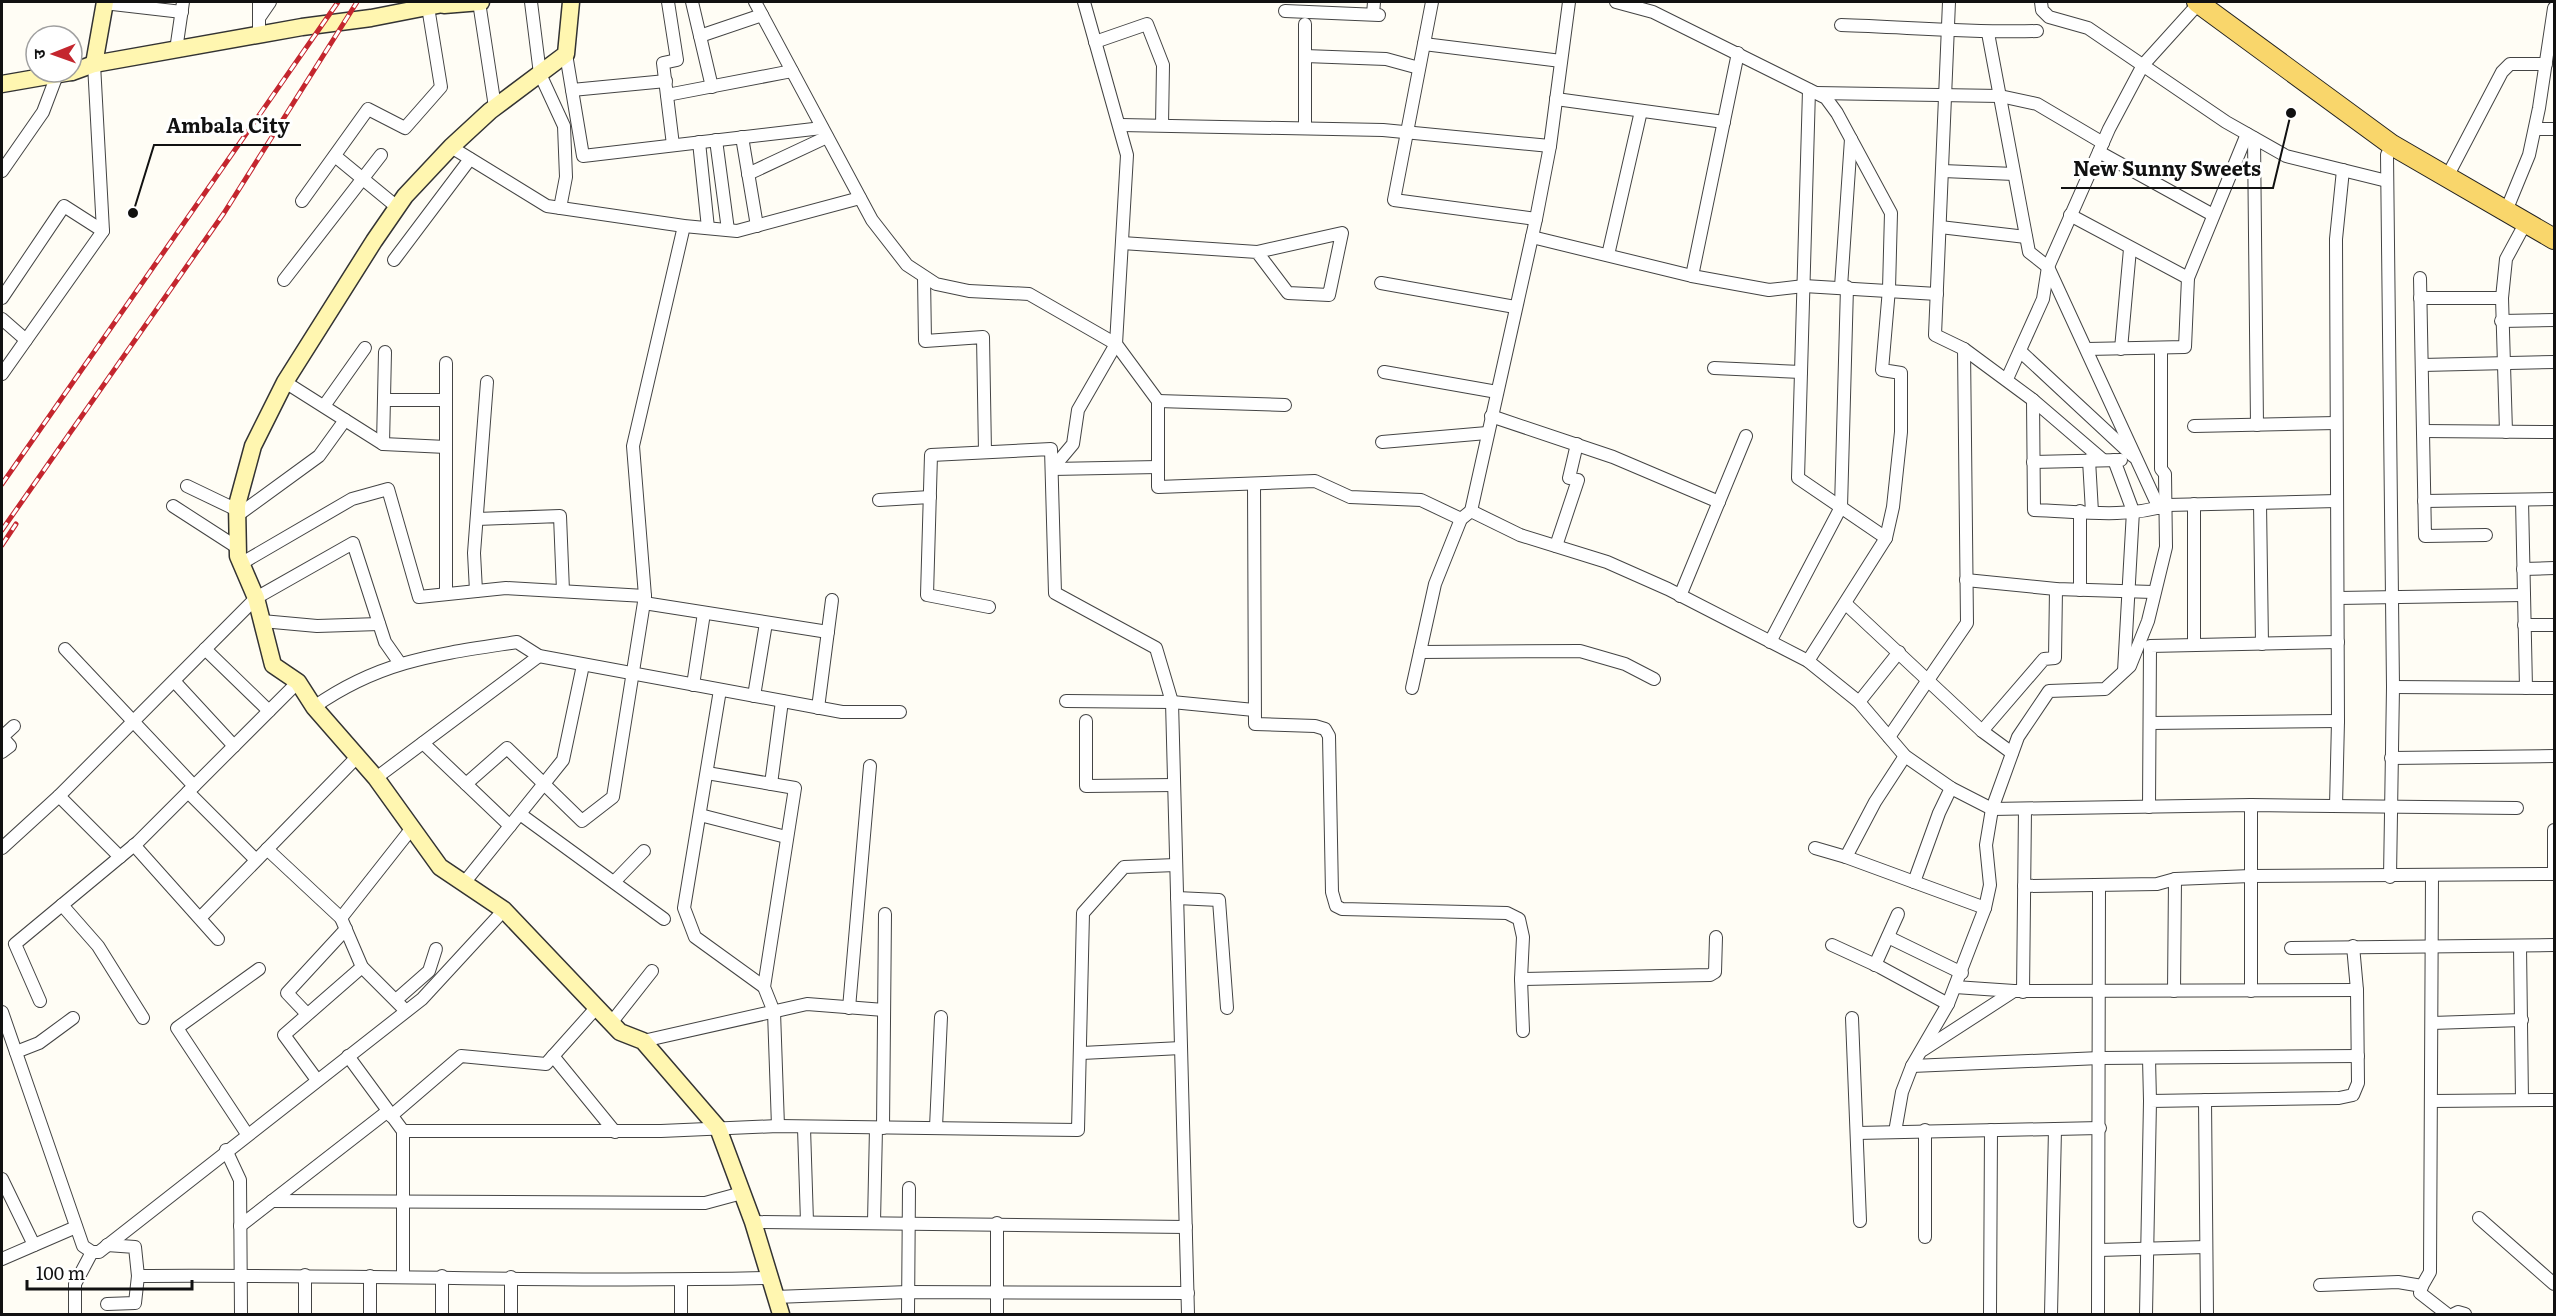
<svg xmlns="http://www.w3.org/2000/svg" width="2556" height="1316" font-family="Literata,'Noto Sans Devanagari',serif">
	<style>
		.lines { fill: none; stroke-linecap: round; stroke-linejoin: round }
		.street-casing { stroke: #444; stroke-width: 14 }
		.secondary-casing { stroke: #333; stroke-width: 19 }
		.primary-casing { stroke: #222; stroke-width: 22 }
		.street { stroke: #fff; stroke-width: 12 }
		.secondary { stroke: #fff6b0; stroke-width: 16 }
		.primary { stroke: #f9d66b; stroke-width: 20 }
		.rail-casing { stroke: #c4262e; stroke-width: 5 }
		.rail { stroke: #fff; stroke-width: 3; stroke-dasharray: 9; stroke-linecap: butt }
		.leader { fill: none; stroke: #111; stroke-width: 2 }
		.callout-dot { fill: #111; stroke: #fff; stroke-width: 2 }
		.callout-label { font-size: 20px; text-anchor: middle; font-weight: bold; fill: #111; stroke: #fff; stroke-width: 6; stroke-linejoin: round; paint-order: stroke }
	</style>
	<rect width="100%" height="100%" fill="#fffdf5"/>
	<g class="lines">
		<g class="street-casing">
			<g id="street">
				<path d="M479,2L495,107"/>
				<path d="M531,2L540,74L564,126L566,177L560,208"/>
				<path d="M668,2L677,60L663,63L673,145"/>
				<path d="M692,2L712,87"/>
				<path d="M755,2L872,220L907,265L936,284L969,291L1029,294L1116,344L1158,401V487L1315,481L1350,497L1421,500L1461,519L1471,511L1520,535L1607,562L1668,589L1808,661L1859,702L1905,756L1951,788L1992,809L2251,805L2517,808"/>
				<path d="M1432,2L1394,200L1536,219"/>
				<path d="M1616,2L1653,12L1826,98L1837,113L1891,213L1889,289L1882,370L1901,373V432L1893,507L1886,538L1808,661"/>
				<path d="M1949,2L1935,335L1964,349L2033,400L2034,510C2076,511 2126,519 2167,505L2337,501"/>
				<path d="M2041,2L2042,10L2049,17L2088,28L2226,122L2286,156L2387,181"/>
				<path d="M104,3L182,12"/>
				<path d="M1285,11L1379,15"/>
				<path d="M1373,14L1374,2"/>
				<path d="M259,18L270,2"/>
				<path d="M1305,24V128"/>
				<path d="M1841,25C1907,27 1972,33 2037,31"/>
				<path d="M1988,33L2029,252L2048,267L2159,508"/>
				<path d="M259,35V2"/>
				<path d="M700,36L762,15"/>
				<path d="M1095,42L1147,24L1163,65L1162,125"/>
				<path d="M1424,44L1561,61"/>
				<path d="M176,50L183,2"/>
				<path d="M566,54L583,156L822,128"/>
				<path d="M1305,56L1386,59L1419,68"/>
				<path d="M572,90L666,81"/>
				<path d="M1809,90L1798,478L1886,538"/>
				<path d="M1816,93L2000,96L2037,104L2103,143"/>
				<path d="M667,95L792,71"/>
				<path d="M1556,99L1724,122"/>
				<path d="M1121,125L1383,130L1550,146"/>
				<path d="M2535,129H2554"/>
				<path d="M742,137L757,226"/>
				<path d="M2254,138L2257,425"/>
				<path d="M716,140L728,230"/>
				<path d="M699,142L708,228"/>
				<path d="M451,147L547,206L684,226L737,231L860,198"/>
				<path d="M2099,152L2213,215"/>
				<path d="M335,156L397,207"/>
				<path d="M2,171L43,112L57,75"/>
				<path d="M1943,171L2014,174"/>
				<path d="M748,174L827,137"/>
				<path d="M2447,177L2502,72L2510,64H2546"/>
				<path d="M302,201L368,109L405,128L441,87L428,7"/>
				<path d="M2506,211L2529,155L2539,108L2554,8"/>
				<path d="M2070,215L2188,278"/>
				<path d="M1940,227L2026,237"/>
				<path d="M1532,237L1692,276L1769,290L1804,286L1937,294"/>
				<path d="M1122,243L1257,252L1342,233L1329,295L1288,293L1257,252"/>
				<path d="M1608,255L1641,111"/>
				<path d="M394,260L470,159"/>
				<path d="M1692,276L1738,53"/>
				<path d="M924,277L925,341L983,337L985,452"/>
				<path d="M2420,278L2425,536L2486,535"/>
				<path d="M284,280L381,155"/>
				<path d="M1381,283L1515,307"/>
				<path d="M1841,287L1851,139"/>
				<path d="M2,298L64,206L103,231"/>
				<path d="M2420,298H2502"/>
				<path d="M2,319L26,340"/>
				<path d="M2501,321L2554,320"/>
				<path d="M2087,349L2185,347L2188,278L2247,134"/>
				<path d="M2121,349L2130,249"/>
				<path d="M2020,351L2133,456"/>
				<path d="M446,363V594"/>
				<path d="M2422,365L2554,362"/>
				<path d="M1714,368L1801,372"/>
				<path d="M1384,372L1497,392"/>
				<path d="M2,374L103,231L94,64"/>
				<path d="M2007,379L2043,299L2048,267L2109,129L2143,65L2199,3"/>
				<path d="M285,382L383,444L446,447"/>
				<path d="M384,400H446"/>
				<path d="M2033,400L2103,460"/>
				<path d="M1158,401L1285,405"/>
				<path d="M324,406L365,348"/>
				<path d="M1491,416L1613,457L1719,502"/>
				<path d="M2194,426L2336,423"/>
				<path d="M2423,431L2554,432"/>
				<path d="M2506,432L2502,298L2506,259L2526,222"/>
				<path d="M1382,442L1487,433"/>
				<path d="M383,444L385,352"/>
				<path d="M2089,460L2092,512"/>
				<path d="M2114,460L2133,511L2124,671"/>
				<path d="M2033,462L2121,460"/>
				<path d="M1052,469L1073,444L1078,410L1116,344L1127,155L1084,2"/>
				<path d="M1052,469L1158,467"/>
				<path d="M1254,484L1255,724L1315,726L1325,729L1329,736L1332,892L1336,906L1342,909L1507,913L1519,919L1523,937L1521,979L1523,1031"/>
				<path d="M187,486L237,510"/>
				<path d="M879,500L930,497"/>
				<path d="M2522,500L2526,688"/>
				<path d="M2424,501L2554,499"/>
				<path d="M2260,503L2262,644"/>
				<path d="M173,506L238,548"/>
				<path d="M1471,511L1536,219L1550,146L1569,2"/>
				<path d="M2080,511V590"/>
				<path d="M238,515L319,456L345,420"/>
				<path d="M477,519L560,516L563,591"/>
				<path d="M1556,546L1578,480L1569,478L1577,444"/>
				<path d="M242,563L352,499L388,489L419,597L506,588L645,596"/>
				<path d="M2523,569L2554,568"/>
				<path d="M1966,580L2056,589L2153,592"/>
				<path d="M476,591L474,553L487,382"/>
				<path d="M1680,596L1746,436"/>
				<path d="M2338,598L2524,595"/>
				<path d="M644,603L828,632"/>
				<path d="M1846,604L1982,731L2012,753"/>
				<path d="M989,607L927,595L931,455L1051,449L1055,593L1156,648L1172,702L1188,1314"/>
				<path d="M262,621L317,626L379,624"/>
				<path d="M2524,625H2554"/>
				<path d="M1770,642L1841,507L1847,287"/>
				<path d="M2194,645V504"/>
				<path d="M65,649L194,786"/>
				<path d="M205,649L269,711"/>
				<path d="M1420,652L1580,651L1625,664L1654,679"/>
				<path d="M174,681L234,746"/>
				<path d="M693,685L704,613"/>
				<path d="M2393,687L2554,688"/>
				<path d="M1412,688L1435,584L1461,519"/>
				<path d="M720,690L684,908L695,937L764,987"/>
				<path d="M754,696L766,623"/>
				<path d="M1066,701L1172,702L1254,710"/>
				<path d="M1859,702L1899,652"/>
				<path d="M314,707C381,660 439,654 517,642L539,656L842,712H900"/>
				<path d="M818,708L832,600"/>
				<path d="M1086,721V786L1174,785"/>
				<path d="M2150,723L2338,721"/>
				<path d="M1982,731L2044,659L2055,658L2056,589"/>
				<path d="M1889,737L1967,623L1964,349"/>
				<path d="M423,743L510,826"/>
				<path d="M2,752L10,746L2,737L14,726"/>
				<path d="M1905,756L1875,802L1846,857L1985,908"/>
				<path d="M2391,758L2554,756"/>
				<path d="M707,773L795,788L764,987L774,1012L778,1126"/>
				<path d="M376,778L539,656"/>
				<path d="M466,784L507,748L582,821L613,797L645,596L633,446L684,226"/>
				<path d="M771,784L782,701"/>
				<path d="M188,792L256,860"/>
				<path d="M59,796L120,857"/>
				<path d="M2336,806L2338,721L2336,239L2343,170"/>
				<path d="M2149,807L2150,646L2338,642"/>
				<path d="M520,814L664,919"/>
				<path d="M700,815L786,837"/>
				<path d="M134,845L218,939"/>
				<path d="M2,848L59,796L256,598L353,543L385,642L399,662"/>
				<path d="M1815,848L1846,857"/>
				<path d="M267,849L341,918"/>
				<path d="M2554,874V830"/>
				<path d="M2390,877L2393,687L2387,155L2392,145"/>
				<path d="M614,882L644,851"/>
				<path d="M1914,882L1939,813L1951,788"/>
				<path d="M464,883L563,760L583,665"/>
				<path d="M2024,886L2157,884L2175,879L2251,876L2554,874"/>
				<path d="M1177,898L1219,900L1227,1008"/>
				<path d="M62,905L98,946L143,1018"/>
				<path d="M200,918L357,757"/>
				<path d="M1888,937L1962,973"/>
				<path d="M1832,945L1880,967L1948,1004"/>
				<path d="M2520,946L2522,1100"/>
				<path d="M2291,948L2554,945"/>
				<path d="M1875,965L1898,914"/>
				<path d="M1521,979L1710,975L1715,972L1716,937"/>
				<path d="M1955,987L2014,991"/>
				<path d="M2174,991L2175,879"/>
				<path d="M2251,991V805"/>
				<path d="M2023,992L2025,809"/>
				<path d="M396,1000L429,971L436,949"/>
				<path d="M40,1001L15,944L138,842L298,682"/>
				<path d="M849,1008L870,766"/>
				<path d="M406,1011L362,967L341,918L412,828"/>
				<path d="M2,1012L83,1246L92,1252H99L422,999L504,910"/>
				<path d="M307,1014L287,993L346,929"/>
				<path d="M1852,1018L1860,1221"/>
				<path d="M611,1023L652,971"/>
				<path d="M2432,1023L2522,1020"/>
				<path d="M643,1041L807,1004L884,1010"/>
				<path d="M1923,1050L2014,991L2357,990"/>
				<path d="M16,1052L39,1043L73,1018"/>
				<path d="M1082,1053L1181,1048"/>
				<path d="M348,1056L403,1131"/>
				<path d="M553,1056L615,1132"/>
				<path d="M2149,1058L2150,1101"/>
				<path d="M1912,1066L2100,1058L2358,1056"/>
				<path d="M317,1080L284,1035L362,967"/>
				<path d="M2205,1100L2207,1314"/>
				<path d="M2432,1101L2554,1100"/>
				<path d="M391,1116L461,1056L546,1064L596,1008"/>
				<path d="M936,1127L941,1017"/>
				<path d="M804,1128L807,1222"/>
				<path d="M883,1128L885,914"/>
				<path d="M1895,1132L1902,1092L1912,1066L1948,1004L1985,908L1990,885L1986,845L1992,809L2018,737L2049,691L2105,689L2130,666L2148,621L2166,547L2165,474L2161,469V348"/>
				<path d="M1857,1133L2100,1128"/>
				<path d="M247,1134L177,1028L259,969"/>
				<path d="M226,1150L240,1180L241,1314"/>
				<path d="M2,1179L34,1245"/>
				<path d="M272,1201L705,1203L742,1193"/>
				<path d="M2479,1218L2554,1284"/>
				<path d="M753,1222L1186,1227"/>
				<path d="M874,1222L876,1128"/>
				<path d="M240,1226L388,1111"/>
				<path d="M1925,1237V1130"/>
				<path d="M107,1245L135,1247L138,1276C348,1274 558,1283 768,1278"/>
				<path d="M2099,1250L2206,1247"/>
				<path d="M2,1259L76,1227"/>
				<path d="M403,1275V1131H661L778,1126L1078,1130L1083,913L1124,867L1176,865"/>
				<path d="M370,1276V1314"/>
				<path d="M511,1277V1314"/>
				<path d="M2320,1285L2398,1282L2422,1286L2430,1272L2432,876"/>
				<path d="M2422,1286L2420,1293L2447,1314"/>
				<path d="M775,1297L908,1292L1188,1293"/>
				<path d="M107,1304L135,1303L138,1276"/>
				<path d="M75,1314V1284L92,1252"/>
				<path d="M305,1314V1275"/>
				<path d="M442,1314V1276"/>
				<path d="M681,1314V1280"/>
				<path d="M908,1314L909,1188"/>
				<path d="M997,1314V1223"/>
				<path d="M1990,1314L1991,1130"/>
				<path d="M2051,1314L2055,1129"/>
				<path d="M2098,1314L2099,886"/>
				<path d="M2146,1314L2150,1101L2339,1098L2353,1095L2358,1083L2357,990L2353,946"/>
				<path d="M2454,1314L2458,1312L2465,1314"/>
			</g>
		</g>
		<g class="secondary-casing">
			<g id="secondary">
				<path d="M571,2L566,54L490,111L451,147L405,196L374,241L285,382L253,446L237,505L238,556L256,598L273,665L298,682L314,707L376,778L440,867L504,910L620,1032L643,1041L718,1128L753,1222L781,1314"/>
				<path d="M444,5L481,2"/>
				<path d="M94,64L105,2"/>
				<path d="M72,72L94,64L302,27L371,18L453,2"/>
				<path d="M2,84L71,72"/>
			</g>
		</g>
		<g class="primary-casing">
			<path id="primary" d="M2197,2L2392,145L2554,239"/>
		</g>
		<use href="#street" class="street"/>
		<use href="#secondary" class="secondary"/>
		<use href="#primary" class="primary"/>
		<g class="rail-casing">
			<g id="rail">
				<path d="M2,484L338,2"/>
				<path d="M2,530L224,213L357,2"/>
				<path d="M2,545L16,524"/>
			</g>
		</g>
		<use href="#rail" class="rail"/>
	</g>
	<path class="leader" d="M133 213L154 145H301M2291 113L2273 188H2061"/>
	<g class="callout-dot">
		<circle cx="133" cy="213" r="6"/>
		<circle cx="2291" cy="113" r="6"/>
	</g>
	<g class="callout-label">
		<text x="228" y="133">Ambala City</text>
		<text x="2167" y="176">New Sunny Sweets</text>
	</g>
	<rect width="2556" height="1316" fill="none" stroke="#111111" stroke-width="6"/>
	<g transform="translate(54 54) rotate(269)"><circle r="28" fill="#ffffff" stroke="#a0a0a0" stroke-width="1.5"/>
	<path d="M0-4.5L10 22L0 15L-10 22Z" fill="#c4262e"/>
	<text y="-9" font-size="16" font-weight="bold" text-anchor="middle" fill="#111111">उ</text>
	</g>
	<path d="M27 1280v9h165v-9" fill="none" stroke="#111111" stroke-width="3"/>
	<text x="36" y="1280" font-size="18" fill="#111111" stroke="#ffffff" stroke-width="4.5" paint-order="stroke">100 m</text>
</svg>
